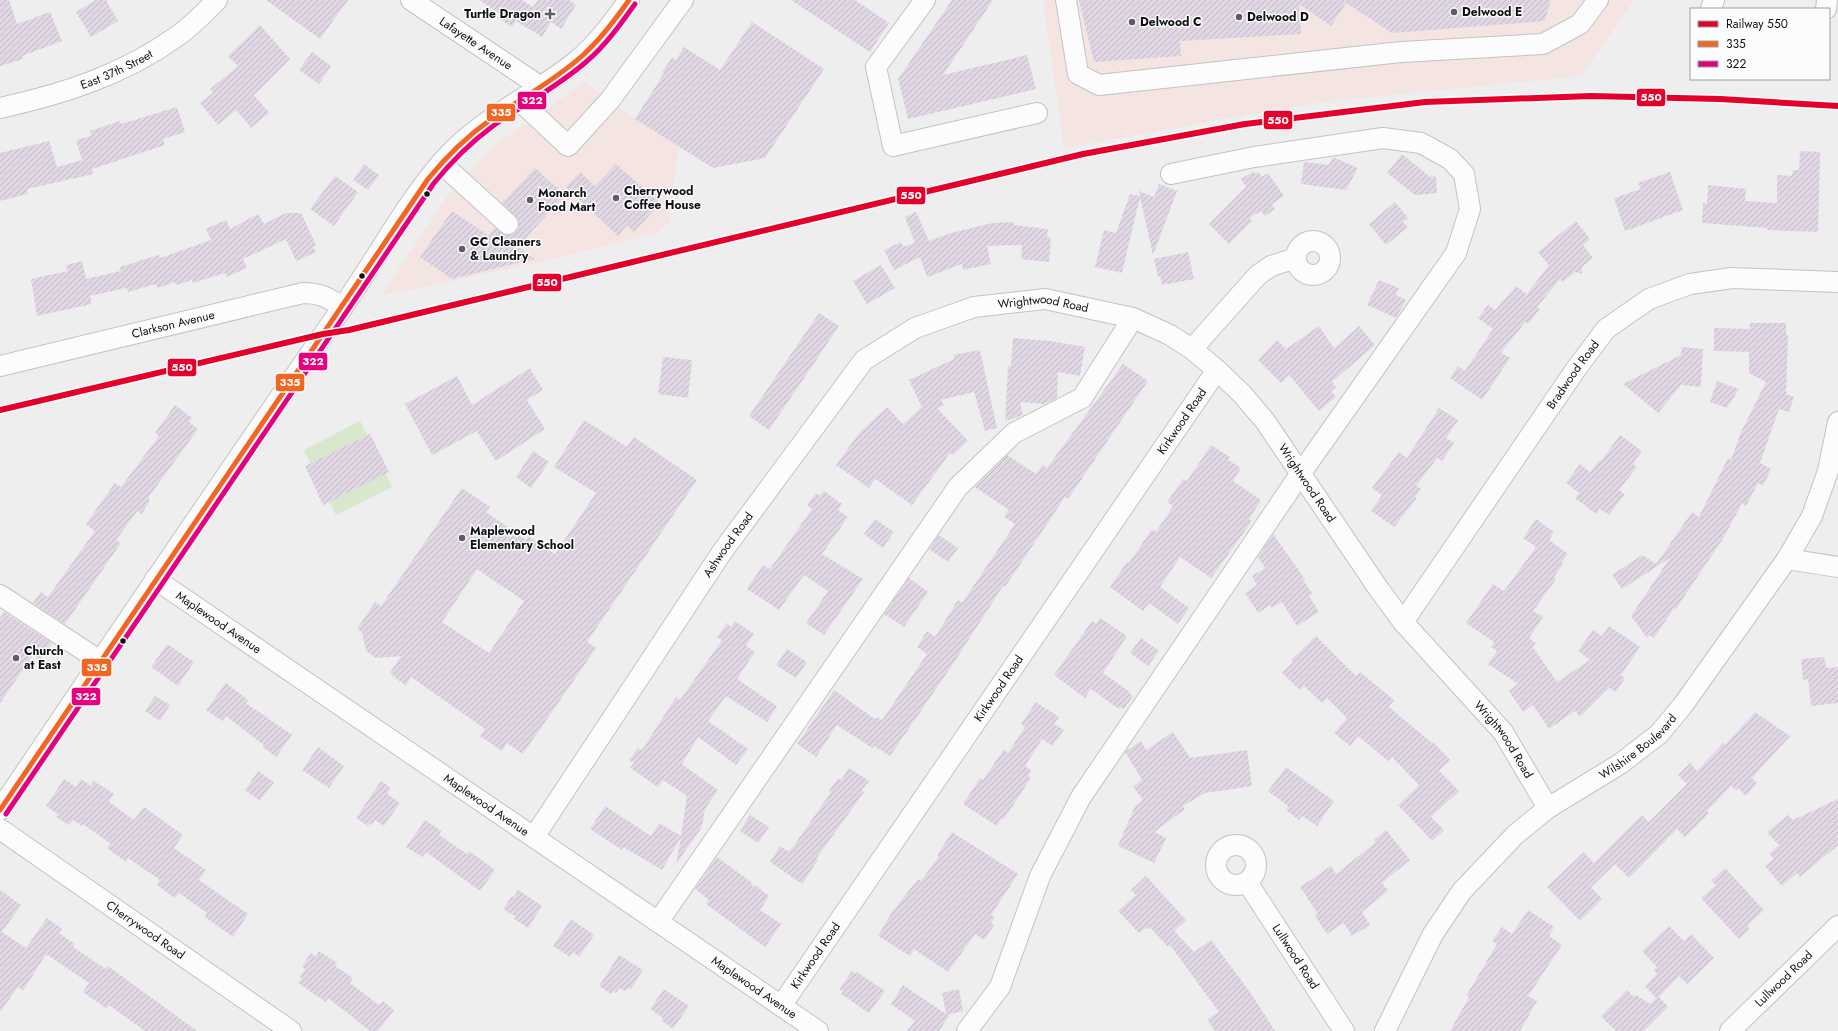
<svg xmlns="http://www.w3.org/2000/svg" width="1838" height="1031" font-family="Jost,sans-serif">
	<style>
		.commercial { fill: #f4e5e3 }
		.garden { fill: #d7e8cc }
		.building { fill: url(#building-hatch); fill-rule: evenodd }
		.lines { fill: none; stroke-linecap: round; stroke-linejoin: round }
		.minor-casing { stroke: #c3c3c3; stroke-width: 22 }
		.minor { stroke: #fcfcfd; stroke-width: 20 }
		.bus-1-casing { stroke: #fafcfd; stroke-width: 8 }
		.bus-2-casing { stroke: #fafcfd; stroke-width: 8 }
		.bus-1 { stroke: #f26522; stroke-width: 5 }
		.bus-2 { stroke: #e5007d; stroke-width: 5 }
		.rail-1-casing { stroke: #fafcfd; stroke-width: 9 }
		.rail-1 { stroke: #e4002b; stroke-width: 6 }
		.poi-dot { fill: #5e5e5f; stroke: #fafcfd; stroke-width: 1.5 }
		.bus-dot { fill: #101111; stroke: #fafcfd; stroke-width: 1.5 }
		.labels { text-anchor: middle; stroke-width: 3; stroke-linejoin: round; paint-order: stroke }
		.poi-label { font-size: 12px; font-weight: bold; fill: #101111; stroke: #fafcfd; text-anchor: start }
		.street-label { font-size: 12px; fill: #101111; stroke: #fafcfd }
		.line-badge { stroke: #fafcfd; stroke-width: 1.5 }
		.badge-label { font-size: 11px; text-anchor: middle; font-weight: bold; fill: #fff }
	</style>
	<defs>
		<pattern id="building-hatch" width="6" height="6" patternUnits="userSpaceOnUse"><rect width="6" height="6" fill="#e1d7e4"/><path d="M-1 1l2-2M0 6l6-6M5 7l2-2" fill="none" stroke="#c0b8c3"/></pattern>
	</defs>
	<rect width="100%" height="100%" fill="#eeeeef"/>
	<g class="commercial">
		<path d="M1043,0H1634L1582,76L1321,102L1064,148Z"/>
		<path d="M585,82L638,121L678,146L670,221L655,234L542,262L381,296L448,195L496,144Z"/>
	</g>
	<path class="garden" d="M360,421L392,487L336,515L304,450Z"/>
	<g class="building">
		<path d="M0,0H9L17,24L50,12L62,41L22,56L23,59L0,66Z"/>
		<path d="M96,0H106L118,21L91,37L76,12Z"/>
		<path d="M266,0H348L320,39Z"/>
		<path d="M479,0H522L533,7L538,0H569L576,5L561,29L551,22L542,37L516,21L512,27L498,18L500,14Z"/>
		<path d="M791,0H855L889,23L870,52Z"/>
		<path d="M952,0H993L943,75L1027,55L1036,89L908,119L898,79Z"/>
		<path d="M1079,0H1551L1545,21L1392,33L1346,3L1331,26L1299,4L1301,34L1180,41L1181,56L1094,62Z"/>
		<path d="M752,22L824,69L765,158L713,168L635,119L664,73L662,72L672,58L676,60L684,47L720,70Z"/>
		<path d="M260,25L290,59L254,95L269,113L251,128L236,110L218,125L200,103L213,93L210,89L238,66L228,56Z"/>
		<path d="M312,52L331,66L319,84L299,70Z"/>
		<path d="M177,107L185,132L163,139L165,145L92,169L93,174L27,189L28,194L0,201V153L49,141L57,167L82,160L76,140L91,136L90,131L120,121L121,124Z"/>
		<path d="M1800,151L1820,152L1818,232L1767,230V228L1702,223L1703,203L1707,204L1708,185L1746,189L1745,201L1777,203V175L1792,176L1793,170H1799Z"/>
		<path d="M1402,154L1430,177L1436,176L1437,193L1415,195L1387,173Z"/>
		<path d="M1333,157L1358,168L1346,190L1301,184L1304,162L1329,165Z"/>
		<path d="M364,164L379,175L368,190L353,180Z"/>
		<path d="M616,164L660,203L634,232L627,225L618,236L566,187L580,172L595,186Z"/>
		<path d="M535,168L565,195L531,232L519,248L535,259L452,279L420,257L452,211L488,235L495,228L506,235H511L516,232L519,226V220L502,203Z"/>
		<path d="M1254,171L1255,174L1258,172L1262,177L1268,173L1284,196L1272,204L1275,209L1265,216L1261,211L1249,218L1252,221L1229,244L1209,224L1246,187L1241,179Z"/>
		<path d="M1670,172L1683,210L1625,231L1614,198L1641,189L1638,183Z"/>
		<path d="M335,176L358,192L334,226L310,209Z"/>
		<path d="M1159,184L1177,191L1153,255L1140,197L1122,273L1095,267L1104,230L1116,233L1130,194L1140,196L1139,191L1154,197Z"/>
		<path d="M1395,202L1408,218L1403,222L1408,227L1386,245L1369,224Z"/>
		<path d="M916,212L929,241L951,233L992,223L1013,222L1014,225L1048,229L1047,237H1051L1049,262L1021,259L1022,245L987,246L991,264L963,270L962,264L927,277L920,257L894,270L884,250L901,242L903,247L915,243L905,217Z"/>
		<path d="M286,213H301L316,245L313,247L316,252L296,261L286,239L243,259L247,268L226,277L225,273L193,283L192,280L176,285L175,282L158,288L156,284L128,292L126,288L90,296L92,304L37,316L31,279L68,271L66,265L82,261L86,279L121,271L120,267L159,255L160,258L211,240L206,229L226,220L230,229L258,214L264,224Z"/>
		<path d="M1576,221L1590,239L1583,245L1593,258L1582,267V274L1575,272L1563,282L1560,279L1537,307L1540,309L1528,324L1525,322L1501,353L1510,358L1482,400L1450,378L1458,366L1465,371L1493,329L1478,318L1488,305L1495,310L1516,286L1527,294L1549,265L1538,252Z"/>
		<path d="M1188,252L1194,279L1162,285L1160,276L1158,277L1154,259Z"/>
		<path d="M881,265L895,288L867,304L853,281Z"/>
		<path d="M1379,280L1399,288L1396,295L1406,300L1396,318L1367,305Z"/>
		<path d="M819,313L839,326L769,430L749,416Z"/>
		<path d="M1750,323H1786V335H1788L1786,394L1794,397L1789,412L1779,409L1760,463L1771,469L1763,486L1758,483L1746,506L1742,503L1724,537L1676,609L1674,608L1654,638L1649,635L1647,638L1631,616L1670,558L1622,589L1612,575L1642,555L1656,564L1692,512L1699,517L1728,458L1731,460L1741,432L1766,382L1749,373V352L1714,351V328L1750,329Z"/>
		<path d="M1319,326L1334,348L1359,326L1375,345L1332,382L1336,387L1331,391L1336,397L1319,411L1289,375L1281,383L1258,360L1277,340L1286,349Z"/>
		<path d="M1013,338L1051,341L1085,347L1080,376L1058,372L1057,398L1044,404L1020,402L1023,415L1005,421L1008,366H1011Z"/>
		<path d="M1682,347L1703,349L1701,387L1681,385L1658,413L1623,384L1681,355Z"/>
		<path d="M980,350L997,428L985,431L974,392L941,400L944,405L937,408L968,441L953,455L950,453L912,505L875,479L869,488L836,465L859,433L887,407L903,424L922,407L909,380L954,359L953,355Z"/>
		<path d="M663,357L692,360L688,398L658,394Z"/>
		<path d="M1123,364L1148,381L1068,499L1065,497L1005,587L1003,586L953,664L890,756L874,746L872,748L837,725L816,757L797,744L834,690L875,719L877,717L882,720L927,654L917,647L927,631L935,637L958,600L962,603L1015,524L1004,517L1009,510L975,487L1007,455L1036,474L1042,465L1047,468Z"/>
		<path d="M530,368L543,390L527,400L545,429L496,461L477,431L432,455L405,404L457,376L472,405Z"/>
		<path d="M1717,381L1739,389L1727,408L1710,402Z"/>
		<path d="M175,405L192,418L189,422L198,429L148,498L150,500L142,514L137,511L116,540L121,543L65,624L33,603L41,592L48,597L95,531L86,524L115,483L121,487L159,436L155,433Z"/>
		<path d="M1439,408L1458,420L1446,438L1454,443L1442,461L1437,458L1416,486L1421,489L1415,497L1417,498L1394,527L1371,511L1382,495L1372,488L1399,452L1407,458Z"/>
		<path d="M584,420L627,447L634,437L697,480L587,642L596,648L523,754L507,743L502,751L480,736L485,729L411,677L406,686L390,673L401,656L376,658L366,651L362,632L357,629L375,602L381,606L462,488L490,507L486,512L526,540L528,536L555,554L596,493L554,467ZM477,569L524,601L489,653L442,622Z"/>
		<path d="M370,434L389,472L323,505L305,466Z"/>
		<path d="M1620,435L1642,451L1633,464L1637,467L1619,490L1625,494L1609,515L1600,509L1596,514L1575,498L1579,493L1566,483L1580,464L1590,472L1599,460L1601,461Z"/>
		<path d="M1211,445L1230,457L1228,460L1241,468L1233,481L1261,500L1249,519L1252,521L1211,578L1180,557L1160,587L1189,608L1178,624L1149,603L1143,611L1110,587L1127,562L1129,563L1152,529L1156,532L1173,506L1167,502L1183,479L1187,481Z"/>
		<path d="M533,451L549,462L531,488L516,477Z"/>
		<path d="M824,491L842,504L838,510L848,517L822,554L863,579L824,635L806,623L828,591L804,575L779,610L747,589L763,565L770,569L812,509L807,505L816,493L820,496Z"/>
		<path d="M875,519L894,532L883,548L864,534Z"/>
		<path d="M1536,519L1554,532L1549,540L1568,554L1561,563L1563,564L1554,577L1556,579L1533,611L1543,617L1529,638L1536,643L1533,647L1557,682L1590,660L1578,651L1593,630L1602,636L1609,626L1640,647L1621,675L1625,678L1616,692L1609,688L1580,717L1575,711L1549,729L1533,705L1523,712L1509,691L1518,684L1488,664L1497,651L1491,647L1494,642L1466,623L1493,584L1504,591L1536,547L1523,538Z"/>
		<path d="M1273,534L1305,579L1303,580L1313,594L1309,596L1319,612L1297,626L1282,602L1272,608L1270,605L1258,613L1245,593L1257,585L1252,576L1265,568L1258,557Z"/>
		<path d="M939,535L958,548L948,562L929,549Z"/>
		<path d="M909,578L928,592L904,627L884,614Z"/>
		<path d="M4,612L52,643L40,660L33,655L0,703V618Z"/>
		<path d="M1100,618L1127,636L1103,673L1130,692L1129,693L1133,696L1124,709L1120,707L1119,709L1091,689L1085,698L1054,675L1092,621L1096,624Z"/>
		<path d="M735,621L754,634L746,646L755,652L737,679L777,706L767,722L726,696L708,721L748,749L736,765L698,737L682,764L718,790L705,809L702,827L676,864L681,837L662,870L623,847L622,850L590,829L605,806L651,836L659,823L681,836L687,796L663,780L658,787L630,768L634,763L629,760L638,748L642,750L676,697L680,700L722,640L717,637L727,623L731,627Z"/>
		<path d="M1316,636L1356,676L1360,672L1394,700L1389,707L1432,743L1433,742L1450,760L1439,771L1459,791L1431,817L1444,830L1432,841L1398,805L1419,785L1392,757L1388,761L1358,736L1350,746L1334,733L1347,718L1327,698L1322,703L1304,686L1300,690L1282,673L1293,662L1291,660Z"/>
		<path d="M1141,638L1159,651L1148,666L1130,653Z"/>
		<path d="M167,644L194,662L178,686L151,667Z"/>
		<path d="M787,649L807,662L796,678L776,665Z"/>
		<path d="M1824,657L1826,668L1838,667V703L1811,706L1808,679L1803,680L1801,659Z"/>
		<path d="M226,683L248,700L246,703L292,735L276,757L263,747L264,745L226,716L222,721L206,710Z"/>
		<path d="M155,696L170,705L160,721L145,711Z"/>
		<path d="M1036,702L1059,717L1054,724L1064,730L1052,746L1042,739L1025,766L1031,770L1028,776L1031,778L1004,819L1002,818L997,826L963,804L980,778L983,780L1004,749L1008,753L1025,727L1021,724Z"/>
		<path d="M1755,712L1790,736L1752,778L1757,783L1746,796L1738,788L1736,790L1731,786L1707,811L1709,813L1685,837L1677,829L1629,878L1615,864L1591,887L1602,899L1580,921L1547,887L1584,852L1594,863L1642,815L1649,822L1687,784L1678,775L1690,763L1697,771L1723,743L1725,745Z"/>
		<path d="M1173,732L1190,758L1247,750L1252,786L1205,793L1183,806L1185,809L1154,832L1166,838L1154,863L1118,846L1135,806L1143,800L1133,787L1142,780L1125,752L1141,741L1146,750Z"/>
		<path d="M318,747L344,766L329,788L302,770Z"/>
		<path d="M1286,767L1334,801L1317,826L1302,816L1299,820L1286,810L1288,806L1268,791Z"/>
		<path d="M849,768L869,781L862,790L864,792L816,859L818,860L802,884L770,862L780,846L788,851L793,847L831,792L829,791L838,778L841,780Z"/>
		<path d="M258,771L274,782L260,801L245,790Z"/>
		<path d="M64,779L76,787L81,779L91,786L94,781L114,794L109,802L134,820L144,807L183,835L174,848L206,870L199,880L248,914L233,937L205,917L207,913L179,893L175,898L157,885L160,880L128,858L126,862L107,848L111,844L83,824L82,826L73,820L69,825L56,817L58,814L46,806Z"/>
		<path d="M381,781L391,788L387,794L400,803L384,826L375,820L372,825L370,823L368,826L356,818Z"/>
		<path d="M1838,799V845L1800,877L1797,873L1782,886L1765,866L1774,859L1769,854L1779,845L1767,832L1788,815L1793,820Z"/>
		<path d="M750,815L769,827L758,843L740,831Z"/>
		<path d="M425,820L441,831L439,835L467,854L469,851L495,870L480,891L426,852L422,857L406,847Z"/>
		<path d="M1386,830L1410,860L1382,883L1388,891L1362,912L1370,925L1352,936L1344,923L1327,934L1315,916L1318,914L1300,887L1331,866L1336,874L1376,842L1374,840Z"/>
		<path d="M952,832L1018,874L991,915L995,917L991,923L994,925L984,940L975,934L948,972L914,949L910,956L878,936L892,912L918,879L921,881L939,856L937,855Z"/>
		<path d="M717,857L751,882L753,887L755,885L769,896L760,910L781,924L765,947L706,904L709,900L695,889Z"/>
		<path d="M1725,868L1764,910L1747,926L1750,929L1739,939L1701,898L1716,885L1711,881Z"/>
		<path d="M1146,876L1186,920L1174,931L1194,952L1211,940L1250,992L1275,1031H1215L1207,1019L1219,1012L1170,945L1168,947L1150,927L1147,929L1145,928L1139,933L1118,911L1136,895L1131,890Z"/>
		<path d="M0,890L21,905L2,932L26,948L47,918L62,929L59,933L75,944L73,947L106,969L108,966L197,1031H145L109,1005L107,1009L83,992L89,983L46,954L23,991L18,987L0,1012Z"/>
		<path d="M518,890L542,906L528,928L514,919L516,917L503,909L512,896L514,897Z"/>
		<path d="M1528,910L1554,927L1549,936L1562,945L1528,996L1537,1001L1520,1031H1450L1469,997L1466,996L1497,944L1492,941L1502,927L1512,934Z"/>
		<path d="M571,919L594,935L579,957L573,952L570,957L553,946Z"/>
		<path d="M1669,926L1684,941L1691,934L1714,958L1687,984L1679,976L1659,997L1668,1007L1644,1031H1616L1601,1016L1627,990L1634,997L1636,995L1650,1004L1656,998L1645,986L1657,974L1653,970L1657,967L1642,951Z"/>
		<path d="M319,951L337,963L335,966L353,978L350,983L379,1005L383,1001L394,1010L378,1031H370L328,998L326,1002L298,983L302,978L300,977L305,969L302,966L311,953L316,957Z"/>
		<path d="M619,955L643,970L631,989L628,988L625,991L619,988L616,993L613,991L611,994L599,986Z"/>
		<path d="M852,971L856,974L857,972L885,991L869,1013L841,994L843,991L839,989Z"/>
		<path d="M903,985L946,1014L942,993L959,989L963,1011L947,1015L949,1016L939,1031H907L915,1021L891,1004Z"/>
		<path d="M664,989L689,1006L673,1029L662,1021L663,1018L650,1009Z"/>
	</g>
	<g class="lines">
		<g class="minor-casing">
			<g id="minor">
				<path id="s1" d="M411,0L541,87"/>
				<path d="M925,0L876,67L893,146L1037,113"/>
				<path d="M1066,0L1078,74L1099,85L1401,52L1543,44L1580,24L1598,0"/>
				<path d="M1711,9L1714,0"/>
				<path d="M1826,9L1827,0"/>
				<path d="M520,101L568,146L610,100L683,0"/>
				<path id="s2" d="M0,108C63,94 123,75 176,37C191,27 204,13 217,0"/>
				<path d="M441,163L508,224"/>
				<circle cx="1313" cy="258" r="17"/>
				<path d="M1192,349L1258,275L1271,266L1296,258"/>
				<path id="s3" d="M0,366L303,293C321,293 328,298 343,307"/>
				<path d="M1787,559L1838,567"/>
				<path id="s4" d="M155,579L818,1031"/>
				<path d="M0,595L100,661"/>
				<path id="s5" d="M1403,622L1576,369L1606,329L1649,299L1690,284L1732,278L1838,282"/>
				<path d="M0,810C113,642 226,474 342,308C376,260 404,206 442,162C479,119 531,97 574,63C596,46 613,22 629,0"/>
				<path id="s6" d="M0,829L291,1031"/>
				<path id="s7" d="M534,837L722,552L864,360L915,328L974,307L1045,299L1133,318L1170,335L1192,349L1217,370L1242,394L1265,421L1378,588L1403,622L1503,732L1548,808"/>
				<circle cx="1236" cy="865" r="20"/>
				<path id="s8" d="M1247,882L1344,1031"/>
				<path d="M658,922L958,487L1014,433L1082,398L1133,318"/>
				<path id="s9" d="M781,1006L1217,370"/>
				<path d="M967,1031L1000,987L1040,876L1081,797L1301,473L1456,253L1470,209L1464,174L1450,159L1421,143L1383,138L1254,157L1171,174"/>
				<path id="s10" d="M1385,1031L1433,934L1462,891L1515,835L1548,808L1620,764L1659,734L1683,705L1787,559L1812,516L1828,471L1838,422"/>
				<path id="s11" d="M1730,1031L1838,926"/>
			</g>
		</g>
		<use href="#minor" class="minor"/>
		<g class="bus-1-casing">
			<path id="bus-1" d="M0,810L428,179C446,157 466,137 490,120C520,99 554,81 582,56C600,40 615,20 629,0"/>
		</g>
		<g class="bus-2-casing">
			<path id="bus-2" d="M6,814L434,183C451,162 470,143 493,126C523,105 557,87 586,62C605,46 620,25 635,4"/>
		</g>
		<use href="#bus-1" class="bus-1"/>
		<use href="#bus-2" class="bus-2"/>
		<g class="rail-1-casing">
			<path id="rail-1" d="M0,410L323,334L349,330L1083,154L1245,124L1425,102L1591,96L1720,99L1838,106"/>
		</g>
		<use href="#rail-1" class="rail-1"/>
	</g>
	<g class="poi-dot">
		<circle cx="1454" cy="12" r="4"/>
		<path d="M548 8h4v4h4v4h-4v4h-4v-4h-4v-4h4z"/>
		<circle cx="1239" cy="17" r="4"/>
		<circle cx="1132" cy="22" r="4"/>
		<circle cx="616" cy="198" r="4"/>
		<circle cx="530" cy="200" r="4"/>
		<circle cx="462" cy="249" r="4"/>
		<circle cx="462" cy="538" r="4"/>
		<circle cx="16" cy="658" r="4"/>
	</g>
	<g class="bus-dot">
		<circle cx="427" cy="194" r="3.5"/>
		<circle cx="362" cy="276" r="3.5"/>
		<circle cx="123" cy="641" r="3.5"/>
	</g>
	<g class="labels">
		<g class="poi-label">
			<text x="1462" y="16">Delwood E</text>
			<text x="541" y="18" text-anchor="end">Turtle Dragon</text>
			<text x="1247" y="21">Delwood D</text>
			<text x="1140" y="26">Delwood C</text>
			<text x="624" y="195">Cherrywood<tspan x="624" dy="14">Coffee House</tspan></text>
			<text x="538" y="197">Monarch<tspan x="538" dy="14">Food Mart</tspan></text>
			<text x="470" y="246">GC Cleaners<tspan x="470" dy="14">&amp; Laundry</tspan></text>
			<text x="470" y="535">Maplewood<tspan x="470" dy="14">Elementary School</tspan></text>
			<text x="24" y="655">Church<tspan x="24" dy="14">at East</tspan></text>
		</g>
		<g class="street-label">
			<text dy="4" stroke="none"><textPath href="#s1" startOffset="78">Lafayette Avenue</textPath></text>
			<text dy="4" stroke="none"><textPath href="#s2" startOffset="123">East 37th Street</textPath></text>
			<text dy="4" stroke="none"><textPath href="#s7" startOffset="773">Wrightwood Road</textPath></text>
			<text dy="4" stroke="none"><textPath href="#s3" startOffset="178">Clarkson Avenue</textPath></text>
			<text dy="4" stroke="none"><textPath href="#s5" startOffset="300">Bradwood Road</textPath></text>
			<text dy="4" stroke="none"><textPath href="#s9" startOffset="709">Kirkwood Road</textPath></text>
			<text dy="4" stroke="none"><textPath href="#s7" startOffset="1109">Wrightwood Road</textPath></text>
			<text dy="4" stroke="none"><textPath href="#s7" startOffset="351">Ashwood Road</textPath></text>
			<text dy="4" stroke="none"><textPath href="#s4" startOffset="77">Maplewood Avenue</textPath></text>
			<text dy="4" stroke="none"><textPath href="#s9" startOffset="385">Kirkwood Road</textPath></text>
			<text dy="4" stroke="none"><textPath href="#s7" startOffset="1433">Wrightwood Road</textPath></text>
			<text dy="4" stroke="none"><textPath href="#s10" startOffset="389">Wilshire Boulevard</textPath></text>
			<text dy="4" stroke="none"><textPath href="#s4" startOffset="401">Maplewood Avenue</textPath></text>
			<text dy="4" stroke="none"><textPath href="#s6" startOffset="177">Cherrywood Road</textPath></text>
			<text dy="4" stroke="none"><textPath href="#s9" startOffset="61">Kirkwood Road</textPath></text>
			<text dy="4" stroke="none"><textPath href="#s8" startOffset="89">Lullwood Road</textPath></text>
			<text dy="4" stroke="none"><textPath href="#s11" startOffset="75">Lullwood Road</textPath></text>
			<text dy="4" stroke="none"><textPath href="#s4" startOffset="725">Maplewood Avenue</textPath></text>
		</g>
	</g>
	<g class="line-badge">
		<rect x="1636" y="88" width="30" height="19" rx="4" fill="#e4002b"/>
		<rect x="517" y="91" width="30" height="19" rx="4" fill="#e5007d"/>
		<rect x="486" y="103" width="30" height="19" rx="4" fill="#f26522"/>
		<rect x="1263" y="110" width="30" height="20" rx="4" fill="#e4002b"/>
		<rect x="896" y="186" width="30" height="19" rx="4" fill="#e4002b"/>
		<rect x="532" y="273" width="30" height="19" rx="4" fill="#e4002b"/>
		<rect x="298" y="352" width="30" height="19" rx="4" fill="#e5007d"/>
		<rect x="167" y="358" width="30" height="19" rx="4" fill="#e4002b"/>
		<rect x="275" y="373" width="30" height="19" rx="4" fill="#f26522"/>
		<rect x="81" y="658" width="31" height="19" rx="4" fill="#f26522"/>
		<rect x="71" y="687" width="30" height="19" rx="4" fill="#e5007d"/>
	</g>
	<g class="badge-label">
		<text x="1651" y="101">550</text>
		<text x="532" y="104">322</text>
		<text x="501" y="116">335</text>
		<text x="1278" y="124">550</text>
		<text x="911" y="199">550</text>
		<text x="547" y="286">550</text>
		<text x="313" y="365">322</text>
		<text x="182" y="371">550</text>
		<text x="290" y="386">335</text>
		<text x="97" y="671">335</text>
		<text x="86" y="700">322</text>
	</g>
	<rect x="1690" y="8" width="140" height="72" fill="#fafcfd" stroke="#9c9e9f"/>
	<rect x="1698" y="21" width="20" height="6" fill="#e4002b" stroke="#9c9e9f"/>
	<text x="1726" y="28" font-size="12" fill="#101111">Railway 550</text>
	<rect x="1698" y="41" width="20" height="6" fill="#f26522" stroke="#9c9e9f"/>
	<text x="1726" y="48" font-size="12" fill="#101111">335</text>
	<rect x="1698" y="61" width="20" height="6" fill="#e5007d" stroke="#9c9e9f"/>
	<text x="1726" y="68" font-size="12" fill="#101111">322</text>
</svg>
